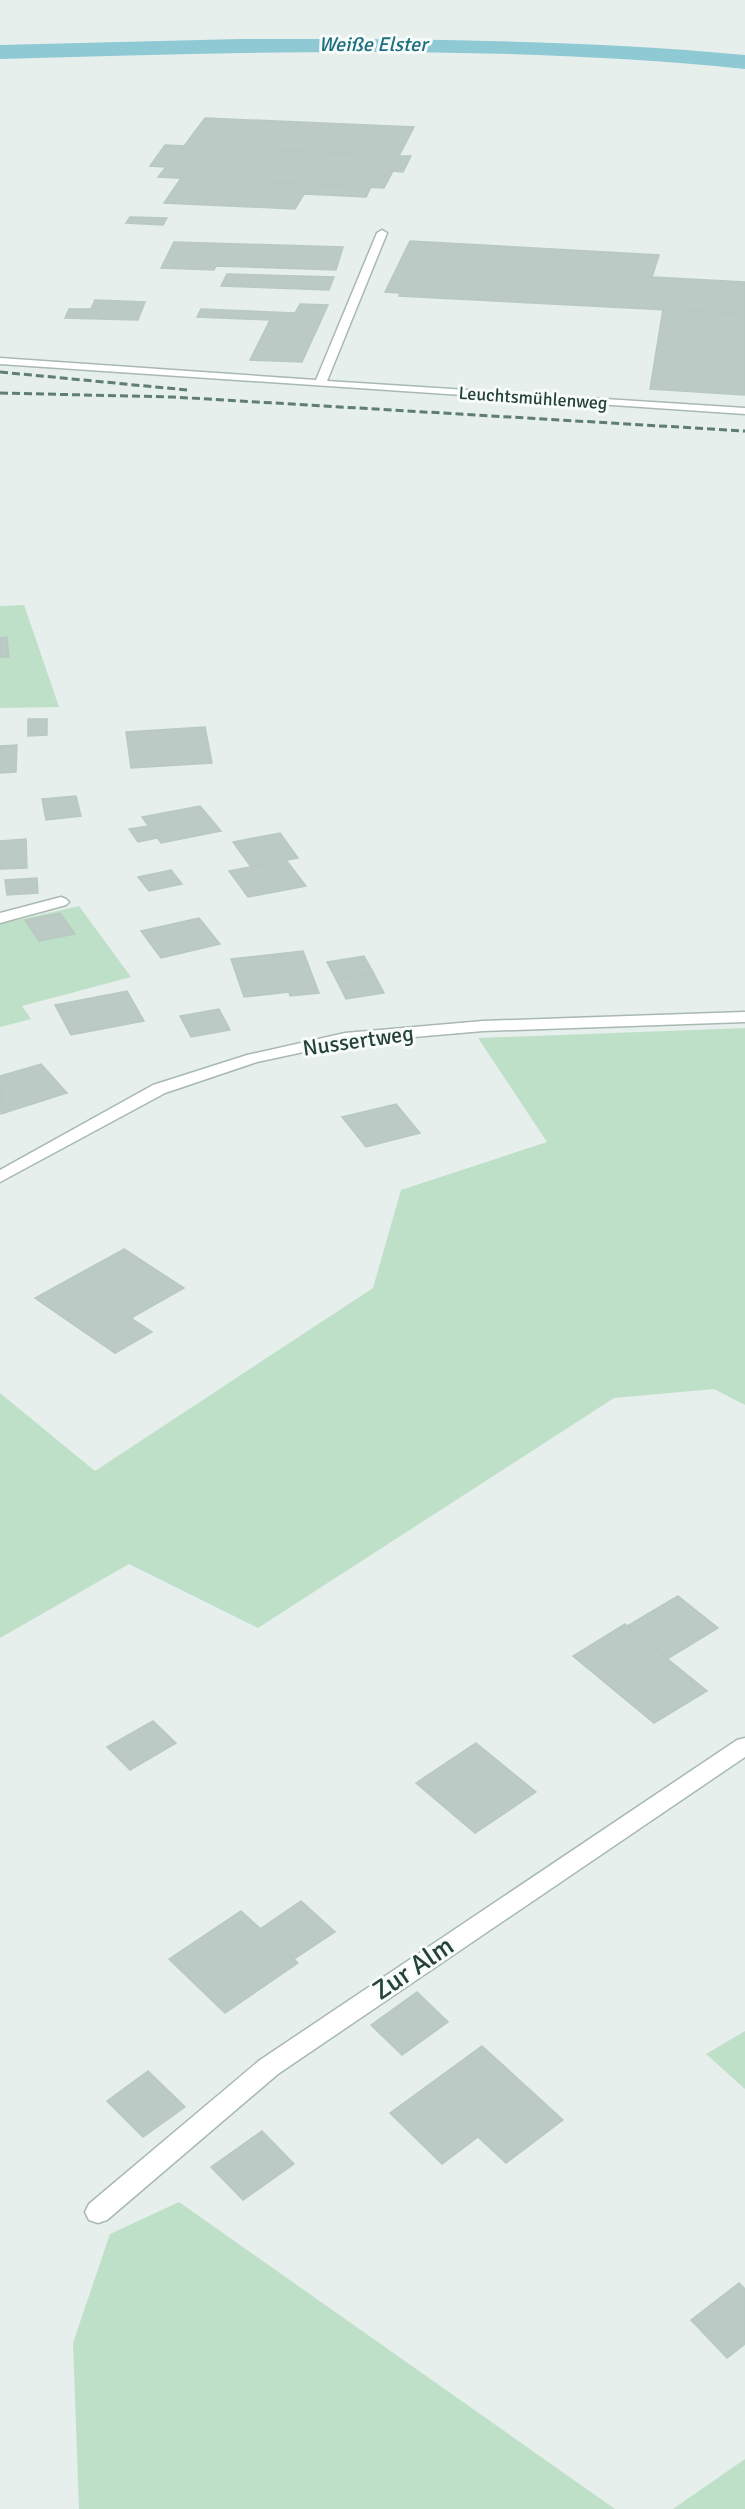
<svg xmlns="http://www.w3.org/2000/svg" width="745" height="2509" font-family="Signika,sans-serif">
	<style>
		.green { fill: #bfe0c8 }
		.water { fill: #8ec9d4 }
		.building { fill: #bbcac4; stroke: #b8c9c2; stroke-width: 1.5 }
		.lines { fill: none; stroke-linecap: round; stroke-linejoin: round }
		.minor-casing { stroke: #a8b8b2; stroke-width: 3 }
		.minor { fill: #fff; fill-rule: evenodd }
		.rail { stroke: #5f7d75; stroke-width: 3; stroke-dasharray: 8 4; stroke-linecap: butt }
		.labels { text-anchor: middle; stroke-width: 6; stroke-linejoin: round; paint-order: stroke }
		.far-street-label { font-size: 18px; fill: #24423a; stroke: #f7fbf9 }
		.far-water-label { font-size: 20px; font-style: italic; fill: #1c6f80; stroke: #f7fbf9 }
		.street-label { font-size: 22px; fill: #24423a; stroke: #f7fbf9 }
		.near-street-label { font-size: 27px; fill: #24423a; stroke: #f7fbf9 }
	</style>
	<rect width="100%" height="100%" fill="#e6efeb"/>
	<g class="green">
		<path d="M24,605L59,707L0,708V606Z"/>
		<path d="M79,906L131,977L22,1006L31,1019L0,1027V924Z"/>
		<path d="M745,1028V1405L714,1389L614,1398L258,1628L129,1564L0,1638V1393L95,1471L373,1288L401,1190L547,1142L478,1038Z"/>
		<path d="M745,2031V2089L706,2054Z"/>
		<path d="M179,2202L615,2509H79L73,2343L110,2234Z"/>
		<path d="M745,2459V2509H673Z"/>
	</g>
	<path class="water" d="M240,39C409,39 577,39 745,55V69C498,44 248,52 0,59V45Z"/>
	<g class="building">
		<path d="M205,118L414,127L399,156L184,146Z"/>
		<path d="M165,145L399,156H411L403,172L393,171L384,188L158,177L166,167L150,166Z"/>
		<path d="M181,178L371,187L366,197L304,194L295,209L164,203Z"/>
		<path d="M130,217L167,218L163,225L126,223Z"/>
		<path d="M410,241L659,255L652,277L745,282V314L399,296L400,293L385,292Z"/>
		<path d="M174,242L343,247L336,270L216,266L214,270L161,268Z"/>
		<path d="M227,274L334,277L329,290L221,286Z"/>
		<path d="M95,300L145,302L138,320L65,318L69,309H91Z"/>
		<path d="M300,304L328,305L302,362L250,360L270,320L197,317L201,309L295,313Z"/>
		<path d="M663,309L745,314V395L650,389Z"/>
		<path d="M7,637L9,657H0V638Z"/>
		<path d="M28,719H47V735L28,736Z"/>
		<path d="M205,727L212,763L131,768L126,732Z"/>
		<path d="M17,745L16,772L0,773V746Z"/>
		<path d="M76,796L81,816L46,820L42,799Z"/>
		<path d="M200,806L221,831L161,843L142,817Z"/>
		<path d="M148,826L157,838L138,842L129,829Z"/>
		<path d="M280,833L298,858L251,867L233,842Z"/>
		<path d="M26,839L27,868L0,869V841Z"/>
		<path d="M286,860L306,886L248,897L229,871Z"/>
		<path d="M171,870L182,884L149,891L138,877Z"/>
		<path d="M37,878L38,893L7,895L5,880Z"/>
		<path d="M60,913L75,934L39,941L25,920Z"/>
		<path d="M199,918L220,944L161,958L141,931Z"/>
		<path d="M303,951L319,993L290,996L289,992L244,997L231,959Z"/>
		<path d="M364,956L374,974L336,979L327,962Z"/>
		<path d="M374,974L384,993L346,999L336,979Z"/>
		<path d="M127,991L144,1021L71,1035L55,1005Z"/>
		<path d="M219,1009L230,1030L191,1037L180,1016Z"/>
		<path d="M41,1064L67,1093L1,1114L0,1076Z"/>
		<path d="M396,1104L420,1133L366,1147L342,1117Z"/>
		<path d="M124,1249L184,1288L131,1318L152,1332L115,1353L35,1298Z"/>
		<path d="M678,1596L718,1628L667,1659L627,1626Z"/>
		<path d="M625,1624L627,1626L707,1691L654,1723L573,1656Z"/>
		<path d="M153,1721L176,1743L130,1770L107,1747Z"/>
		<path d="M476,1743L536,1792L475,1833L416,1783Z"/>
		<path d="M301,1901L335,1932L294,1959L260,1929Z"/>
		<path d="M241,1911L298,1963L225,2013L169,1959Z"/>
		<path d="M417,1992L448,2022L402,2055L371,2025Z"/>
		<path d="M482,2046L563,2120L506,2163L478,2137L442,2164L390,2113Z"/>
		<path d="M148,2071L185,2107L143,2137L107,2101Z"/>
		<path d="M262,2131L294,2164L243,2200L211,2167Z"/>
		<path d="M739,2283L745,2289V2344L727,2358L691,2320Z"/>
	</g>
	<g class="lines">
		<g class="minor-casing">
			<g id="minor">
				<path d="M382,230L387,233L327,381L745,408V414L0,364V358L316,380L377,233Z"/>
				<path d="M61,897L66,899L69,902L66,905L0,923V913Z"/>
				<path d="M745,1012V1022L483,1031L345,1043L257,1062L165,1093L0,1182V1170L153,1085L247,1055L345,1033L483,1021Z"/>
				<path d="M745,1738V1757L278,2074L107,2220L98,2223L89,2220L85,2212L89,2204L260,2060L737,1740Z"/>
			</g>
		</g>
		<use href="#minor" class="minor"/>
		<g class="rail">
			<path d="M0,372L187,390"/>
			<path d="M0,393L173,397L745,431"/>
		</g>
	</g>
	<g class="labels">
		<g class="far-street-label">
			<text transform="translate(533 398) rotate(4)" y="6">Leuchtsmühlenweg</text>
		</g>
		<g class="far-water-label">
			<text x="373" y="51">Weiße Elster</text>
		</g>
		<g class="street-label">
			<text transform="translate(358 1040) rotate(-8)" y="8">Nussertweg</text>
		</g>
		<g class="near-street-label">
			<text transform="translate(413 1968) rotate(-34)" y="9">Zur Alm</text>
		</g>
	</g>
</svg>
